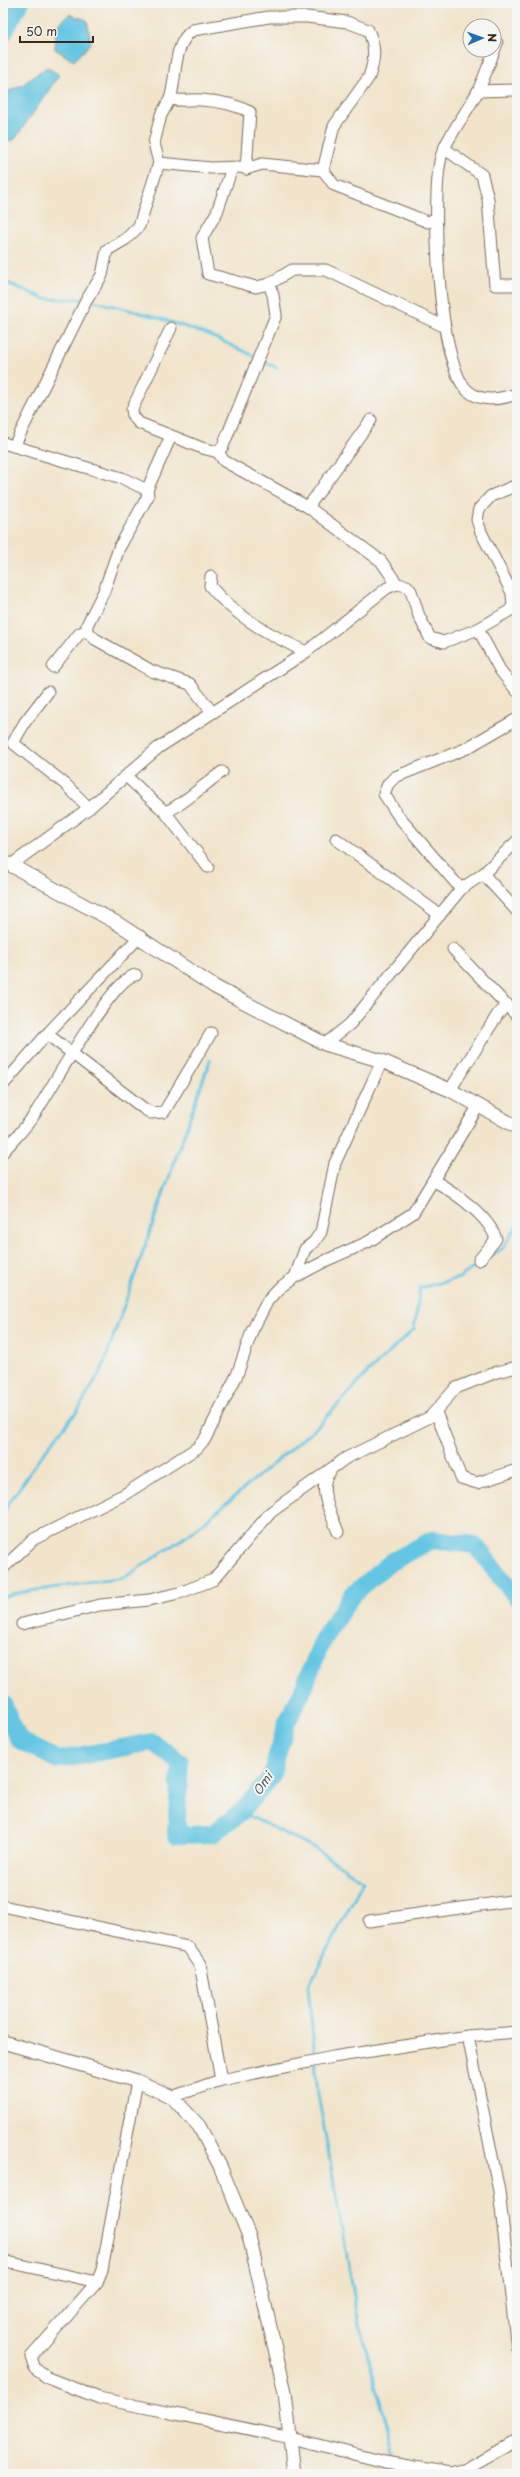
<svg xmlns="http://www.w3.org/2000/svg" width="520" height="2477" font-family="'Playpen Sans',sans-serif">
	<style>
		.water { fill: #65c6e3; stroke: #507880 }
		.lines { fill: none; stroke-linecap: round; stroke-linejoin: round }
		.stream { stroke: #65c6e3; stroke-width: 3 }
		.river { stroke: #65c6e3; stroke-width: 18 }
		.minor-casing { stroke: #7b6b5b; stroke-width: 13 }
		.tertiary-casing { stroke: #7b6b5b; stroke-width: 15 }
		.minor { stroke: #fff; stroke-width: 11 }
		.tertiary { stroke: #fff; stroke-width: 13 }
		.labels { text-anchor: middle; stroke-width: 4; stroke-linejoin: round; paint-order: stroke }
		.water-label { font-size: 12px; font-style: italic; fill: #485959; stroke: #f6f6f2 }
	</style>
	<rect width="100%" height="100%" fill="#f6f6f2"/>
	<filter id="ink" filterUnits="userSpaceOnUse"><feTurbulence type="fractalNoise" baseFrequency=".025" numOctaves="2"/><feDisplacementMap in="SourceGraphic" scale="8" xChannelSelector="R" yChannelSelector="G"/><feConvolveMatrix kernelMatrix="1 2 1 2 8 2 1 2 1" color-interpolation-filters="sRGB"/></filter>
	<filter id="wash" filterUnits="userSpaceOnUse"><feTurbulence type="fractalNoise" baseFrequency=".012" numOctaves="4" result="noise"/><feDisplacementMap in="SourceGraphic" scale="16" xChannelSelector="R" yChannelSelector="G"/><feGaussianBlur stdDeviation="0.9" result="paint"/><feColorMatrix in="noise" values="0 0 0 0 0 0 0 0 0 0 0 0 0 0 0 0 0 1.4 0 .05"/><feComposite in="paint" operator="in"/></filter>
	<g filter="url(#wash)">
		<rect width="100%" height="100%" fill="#f1e4cb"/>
		<g class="water">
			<path d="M69,14L87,20L91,43L74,61L55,49L56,28Z"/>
			<path d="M47,67L59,75L15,139L3,143V94L22,85Z"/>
		</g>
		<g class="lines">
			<g class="stream">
				<path d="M3,281L45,299H84"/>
				<path d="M90,300L153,316L209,335L256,357"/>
				<path d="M261,360L277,368"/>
				<path d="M484,1261L503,1248L517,1225"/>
				<path d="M3,1512L44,1452L78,1410L102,1369L210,1060"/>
				<path d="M3,1597L23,1592L124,1578L191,1533L319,1425L367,1373L414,1329L420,1288L459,1278L479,1264"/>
				<path d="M241,1812L311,1846L363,1881L308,1987L315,2058"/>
				<path d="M315,2063L318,2094L359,2324L397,2461"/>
				<path d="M398,2466L400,2474"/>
			</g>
			<g class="river">
				<path d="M3,34L20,3"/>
				<path d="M3,1704L19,1740L58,1760L152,1742L180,1762L176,1835L212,1834L241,1812L271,1777L286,1724L302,1692L323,1639L352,1595L391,1562L432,1540L475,1545L517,1598"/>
			</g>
		</g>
	</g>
	<g filter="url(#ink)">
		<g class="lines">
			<g class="minor-casing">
				<g id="minor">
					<path d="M497,43C491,59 485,76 478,91C469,109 445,140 441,157C431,196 437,365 468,391C482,403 501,399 517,394"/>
					<path d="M478,91L517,90"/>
					<path d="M170,99C177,79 172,44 193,30L269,17H307L347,22L368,30C376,47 375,59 369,77L334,126L323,170L334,185L428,222L435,219"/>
					<path d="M445,149L482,175L488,199L495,285H517"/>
					<path d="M159,163L211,168L241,167L246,169L262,164L323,170"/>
					<path d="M232,168L217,212L202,238L208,274L256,287L269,284L292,270H326L443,326"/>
					<path d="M171,328L132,409L133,416L139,423L202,448L218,452"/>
					<path d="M171,436L147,490L148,496L119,548L104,591L87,625V631L95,639L152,671L190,684L212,712"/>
					<path d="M3,443L122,478L147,490"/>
					<path d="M14,446L86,301L102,275L107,250L126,239L139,226L159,163L154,143L161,115L170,99C181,102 190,99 201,100C217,101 235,104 250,112L246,169"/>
					<path d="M218,452L224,461L308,507L381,561L397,584"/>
					<path d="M218,452L223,446L276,315L273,295L269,284"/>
					<path d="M308,507L371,420"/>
					<path d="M211,576L210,586C235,617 271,635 306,652"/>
					<path d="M478,629L500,670L517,691"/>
					<path d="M53,667L80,633L87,631"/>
					<path d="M48,692L25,722L13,743L65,784L89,808"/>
					<path d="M127,777L165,812L208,867"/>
					<path d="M165,812C179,808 207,782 222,772"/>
					<path d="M336,839L440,915"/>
					<path d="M11,865L89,808L158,748L306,652L387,588L397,584L407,586L411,591L419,616L430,638L444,642L478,629L509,611L513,606L512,593L481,532L477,520L479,509L491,496L517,485"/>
					<path d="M483,874L517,911"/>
					<path d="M461,889L399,817L384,794L388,784L395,777L465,749L517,719"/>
					<path d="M453,949L517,1016"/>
					<path d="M47,1034L143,1108L151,1113L164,1112L211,1033"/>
					<path d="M325,1044L350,1024L461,889L483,874L517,841"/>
					<path d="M3,1085L47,1034L140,936"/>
					<path d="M450,1090L498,1014L507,1004"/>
					<path d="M3,1152C14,1139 27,1127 36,1112C51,1090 113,976 136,975"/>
					<path d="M433,1180C454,1192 489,1216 496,1239L479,1260"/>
					<path d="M295,1277L305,1249L314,1242L321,1232L335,1163L382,1061"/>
					<path d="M436,1412L461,1478L477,1483L517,1470"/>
					<path d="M330,1472C316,1488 332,1515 338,1532"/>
					<path d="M3,1568L34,1539L125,1494L197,1448L205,1439L237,1375L252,1331L268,1300L279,1288L295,1277L327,1260L368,1242L413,1213L479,1105"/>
					<path d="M22,1624L100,1605L149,1600L179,1593L213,1580L271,1512L346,1458L430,1417L456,1388L497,1372L517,1367"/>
					<path d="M3,1906L188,1947L200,1964L221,2080"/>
					<path d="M369,1921L517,1900"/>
					<path d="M468,2036L499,2191L517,2349"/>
					<path d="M137,2081L102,2270L97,2282L31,2357L35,2369L48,2378L99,2398L291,2438L385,2462L450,2473L466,2469L517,2440"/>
					<path d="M172,2097L221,2080L333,2057L468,2036L517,2032"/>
					<path d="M3,2261L97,2282"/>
				</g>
			</g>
			<g class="tertiary-casing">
				<g id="tertiary">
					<path d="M3,861L117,923L215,987L325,1044L382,1061L450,1090L517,1127"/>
					<path d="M3,2042L137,2081L172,2097L199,2126L220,2166L249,2236L285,2392L294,2474"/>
				</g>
			</g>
			<use href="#minor" class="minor"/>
			<use href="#tertiary" class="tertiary"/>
		</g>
	</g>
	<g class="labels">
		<g class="water-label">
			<text transform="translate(263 1784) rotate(-55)" y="4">Omi</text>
		</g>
	</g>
	<rect width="520" height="2477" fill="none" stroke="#f6f6f2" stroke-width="16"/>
	<g transform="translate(482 38) rotate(88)"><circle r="19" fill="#f6f6f2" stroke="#aba49d"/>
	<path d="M0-3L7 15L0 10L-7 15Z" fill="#1f6fb2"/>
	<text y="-6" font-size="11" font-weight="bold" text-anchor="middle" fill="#3b2a1e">N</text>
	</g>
	<path d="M20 36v6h73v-6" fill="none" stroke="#3b2a1e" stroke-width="2"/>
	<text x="26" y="36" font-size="12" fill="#3b2a1e" stroke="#f6f6f2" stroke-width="3" paint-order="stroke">50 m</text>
</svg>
